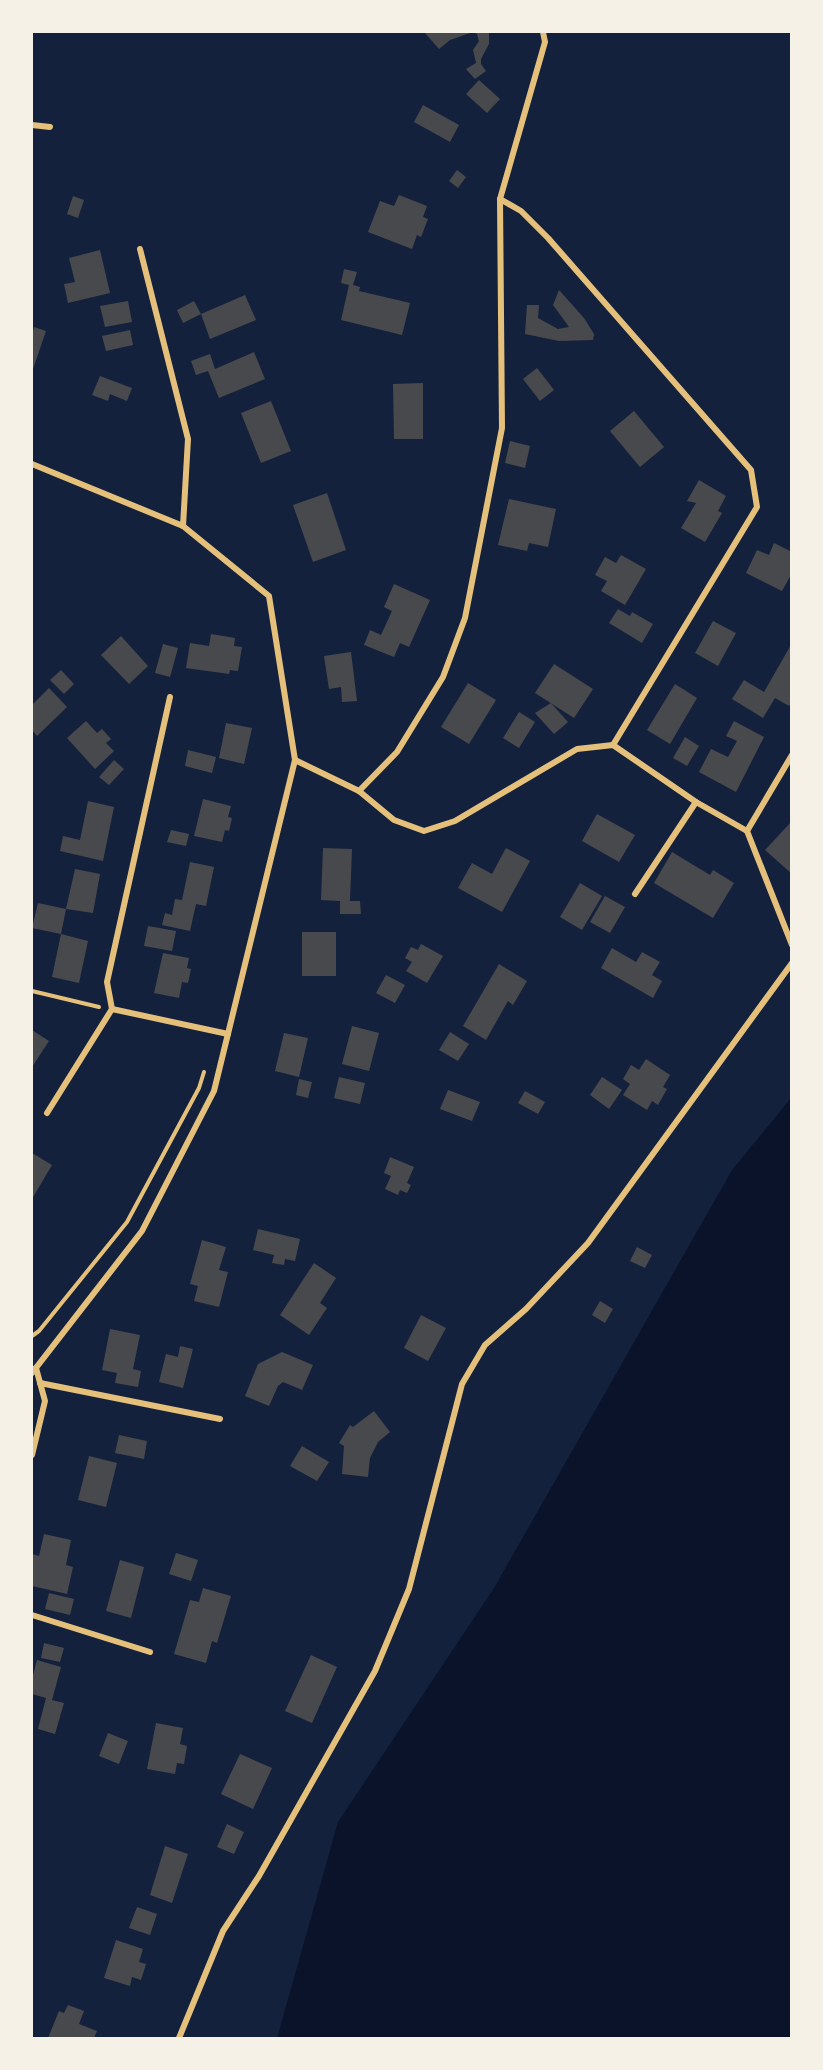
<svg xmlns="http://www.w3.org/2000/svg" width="823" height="2070" font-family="'Varela Round',sans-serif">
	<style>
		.water { fill: #0b132b }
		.building { fill: #48494c }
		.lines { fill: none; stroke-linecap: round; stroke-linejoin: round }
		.path { stroke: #e5c07b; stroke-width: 4 }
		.minor { stroke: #e5c07b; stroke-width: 6 }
	</style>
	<rect width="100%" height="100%" fill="#14213d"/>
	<path class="water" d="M791,1098V2038H277L338,1822L494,1588L732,1170Z"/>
	<g class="building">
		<path d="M426,32H489V44L481,59V64L486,71L475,79L466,69L476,63L473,50L479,41L477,34L473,32L450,40L439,49L425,33Z"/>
		<path d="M479,80L500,99L487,113L466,94Z"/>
		<path d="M423,105L459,125L450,142L414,122Z"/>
		<path d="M457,170L466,177L458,188L449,181Z"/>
		<path d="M399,195L427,206L423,217L428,219L421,237L417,235L412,249L368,232L380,201L394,206Z"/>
		<path d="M73,196L84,200L78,218L67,214Z"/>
		<path d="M100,250L110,293L68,303L64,284L75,282L69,258Z"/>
		<path d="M344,269L357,272L353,285L360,287L359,291L410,303L402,335L341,320L349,285L341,283Z"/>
		<path d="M559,290L584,318L594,334L593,340L559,341L525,334L527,305H539L538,318L558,329L569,327L553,305Z"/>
		<path d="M245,295L256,320L210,339L201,314Z"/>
		<path d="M128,301L132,322L105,327L100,306Z"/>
		<path d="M194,301L201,314L183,323L177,310Z"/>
		<path d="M34,327L46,331L32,372V334Z"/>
		<path d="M130,330L133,345L106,351L102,336Z"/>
		<path d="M254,352L265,379L219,398L208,371L196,375L191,361L210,354L215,369Z"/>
		<path d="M537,368L554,390L540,401L523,379Z"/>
		<path d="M100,376L132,388L127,401L110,394L108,401L92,395Z"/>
		<path d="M423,383V439H394L393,384Z"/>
		<path d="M271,401L291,451L261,463L241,413Z"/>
		<path d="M634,411L664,447L640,467L610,431Z"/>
		<path d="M510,441L530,446L525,468L505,463Z"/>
		<path d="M699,480L726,496L718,511L722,513L705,542L681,528L696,503L687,501Z"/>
		<path d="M327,493L346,550L313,562L293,505Z"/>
		<path d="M509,499L556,509L548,547L529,543L527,551L498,545Z"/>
		<path d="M774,543L792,552V573L782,591L746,573L757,550L769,555Z"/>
		<path d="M621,555L646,569L625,605L601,591L607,581L595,575L605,557L616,563Z"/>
		<path d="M394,584L430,600L409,647L400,643L394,657L364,645L370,630L381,635L392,611L384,607Z"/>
		<path d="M618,609L630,616L632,612L653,624L642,643L609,623Z"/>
		<path d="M713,621L736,633L718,666L695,653Z"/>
		<path d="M211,634L235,638L234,646L242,647L238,671L230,670L229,674L186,668L190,643L209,646Z"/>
		<path d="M121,636L148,666L129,684L101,655Z"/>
		<path d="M792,643V701L789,706L775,698L763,718L732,699L744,680L764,692Z"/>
		<path d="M163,644L178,648L170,677L155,673Z"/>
		<path d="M351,652L357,701L342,702L341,687L329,689L324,656Z"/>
		<path d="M554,664L593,689L574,718L535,693Z"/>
		<path d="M61,670L74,684L64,694L50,680Z"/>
		<path d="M468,683L496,700L469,744L441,727Z"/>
		<path d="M675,684L697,698L670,744L647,730Z"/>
		<path d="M49,688L67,707L37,736L32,730V705Z"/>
		<path d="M551,703L568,722L554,734L535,713Z"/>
		<path d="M519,712L535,722L519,748L503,738Z"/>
		<path d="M86,721L97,733L102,729L111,739L106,743L114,751L95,769L67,738Z"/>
		<path d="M734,721L764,737L736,792L699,772L711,749L728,757L737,741L726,736Z"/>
		<path d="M226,723L252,728L244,764L219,758Z"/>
		<path d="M685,737L699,746L687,766L673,758Z"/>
		<path d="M188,750L216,757L212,773L185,766Z"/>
		<path d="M114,760L124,769L109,785L99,777Z"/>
		<path d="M203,799L231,806L228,817L232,818L229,831L225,830L222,842L194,836Z"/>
		<path d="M88,801L114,807L103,861L60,851L63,836L80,840Z"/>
		<path d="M597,814L635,835L619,862L582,841Z"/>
		<path d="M792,821V874L765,850Z"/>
		<path d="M171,830L189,834L186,846L167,842Z"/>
		<path d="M323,848L352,849L350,901H360L361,914H340V901L321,900Z"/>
		<path d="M506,848L530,861L502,912L458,888L472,863L492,874Z"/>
		<path d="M672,852L710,875L713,870L734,883L713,918L654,883Z"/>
		<path d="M190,862L214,867L206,906L196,904L190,931L162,925L165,913L172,915L175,899L182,900Z"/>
		<path d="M75,869L100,874L93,913L66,909Z"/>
		<path d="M580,883L602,896L582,930L560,917Z"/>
		<path d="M605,896L625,907L610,933L590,922Z"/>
		<path d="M38,903L66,909L61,934L88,941L79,983L52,977L61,934L32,928Z"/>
		<path d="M148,926L176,931L172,951L144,946Z"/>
		<rect x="302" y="932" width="34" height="44"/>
		<path d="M421,944L443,956L427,983L406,971L412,962L405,958L411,947L418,950Z"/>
		<path d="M612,948L636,962L642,952L660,962L652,975L662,981L653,998L601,968Z"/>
		<path d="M163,953L189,958L187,968L191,969L188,983L182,982L179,998L154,993Z"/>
		<path d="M499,964L527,981L513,1005L508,1001L486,1040L463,1026Z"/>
		<path d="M386,975L405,985L395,1003L376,993Z"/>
		<path d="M352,1026L379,1033L369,1071L342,1064Z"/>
		<path d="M32,1030L49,1041L32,1067Z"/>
		<path d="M450,1032L469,1044L458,1061L439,1050Z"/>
		<path d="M284,1033L308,1038L299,1077L275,1071Z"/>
		<path d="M646,1059L670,1075L663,1087L667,1089L658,1105L652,1101L647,1110L623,1095L630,1084L623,1079L631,1065L639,1070Z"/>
		<path d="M339,1077L365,1083L360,1104L334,1098Z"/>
		<path d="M602,1077L622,1090L609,1109L590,1095Z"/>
		<path d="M299,1079L312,1082L308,1098L296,1095Z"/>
		<path d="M448,1090L480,1102L472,1121L440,1109Z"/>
		<path d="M525,1091L545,1102L538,1114L518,1103Z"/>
		<path d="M32,1153L52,1165L32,1199Z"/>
		<path d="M390,1157L414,1167L407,1183L411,1185L407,1193L400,1190L398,1195L385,1189L391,1176L384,1173Z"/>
		<path d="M258,1229L300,1239L295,1261L285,1259L284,1265L272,1263L274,1255L253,1250Z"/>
		<path d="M202,1240L226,1247L219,1270L228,1272L219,1307L194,1301L198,1286L190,1284Z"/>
		<path d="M637,1247L652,1255L645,1268L630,1261Z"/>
		<path d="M314,1263L336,1278L320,1303L327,1308L309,1335L280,1315Z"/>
		<path d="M600,1301L613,1309L605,1323L592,1315Z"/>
		<path d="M421,1315L446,1328L428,1361L404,1348Z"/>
		<path d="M110,1329L140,1335L133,1369L141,1371L138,1387L115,1383L117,1373L102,1370Z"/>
		<path d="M180,1346L193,1349L183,1388L159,1382L166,1354L178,1357Z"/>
		<path d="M282,1352L313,1365L302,1390L283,1382L278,1386L269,1406L245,1396L258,1364Z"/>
		<path d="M374,1411L390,1432L378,1442L370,1458L368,1477L342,1474L344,1446L339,1443L350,1425L353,1427Z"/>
		<path d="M119,1435L147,1441L144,1459L115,1453Z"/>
		<path d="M302,1446L329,1462L317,1481L290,1466Z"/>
		<path d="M89,1456L117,1463L106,1507L78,1500Z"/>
		<path d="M44,1534L71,1540L66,1565L73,1567L67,1594L32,1586V1554L39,1556Z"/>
		<path d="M176,1553L198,1560L191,1581L169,1574Z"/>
		<path d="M120,1560L144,1567L131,1618L106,1611Z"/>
		<path d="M203,1588L231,1596L217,1643L212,1641L206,1663L174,1654L190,1600L199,1602Z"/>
		<path d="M49,1593L74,1599L70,1615L45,1609Z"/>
		<path d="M44,1643L64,1648L60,1662L41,1658Z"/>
		<path d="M311,1655L337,1667L312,1723L285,1711Z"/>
		<path d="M37,1660L61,1667L52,1700L64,1703L55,1734L38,1729L46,1698L32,1694V1679Z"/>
		<path d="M156,1723L183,1728L180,1744L187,1746L184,1764L177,1763L175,1774L147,1769Z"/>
		<path d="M108,1733L128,1741L119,1764L99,1756Z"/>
		<path d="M240,1754L272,1768L253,1809L221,1794Z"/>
		<path d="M227,1824L244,1832L234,1854L217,1847Z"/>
		<path d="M165,1846L188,1854L172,1903L150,1895Z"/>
		<path d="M137,1907L157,1914L150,1935L129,1928Z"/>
		<path d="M116,1940L143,1949L139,1962L146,1964L141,1980L132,1977L130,1986L104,1978Z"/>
		<path d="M68,2005L84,2011L79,2024L97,2031L94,2038H48L59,2011L64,2013Z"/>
	</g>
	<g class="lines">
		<g class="path">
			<path d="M32,991L99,1007"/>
			<path d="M32,1336L39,1331L127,1222L199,1088L204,1072"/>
		</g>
		<g class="minor">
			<path d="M32,125L50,127"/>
			<path d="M500,199L521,211L548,238L751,470L757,507L613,745"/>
			<path d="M140,249L188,439L183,526"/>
			<path d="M32,464L183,526L269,596L295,760L214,1091L142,1231L32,1373"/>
			<path d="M170,697L107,982L112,1009L228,1034"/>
			<path d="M295,760L359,791L394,820L424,831L455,821L577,749L613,745L696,802"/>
			<path d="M359,791L397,752L443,677L465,618L502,428L500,199L545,42L543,32"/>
			<path d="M747,831L792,945"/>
			<path d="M747,831L792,755"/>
			<path d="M635,894L696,802L747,831"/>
			<path d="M47,1113L112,1009"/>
			<path d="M40,1383L220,1419"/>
			<path d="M32,1455L45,1401L36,1368"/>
			<path d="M32,1615L150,1652"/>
			<path d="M179,2038L223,1931L259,1876L375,1671L409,1589L462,1384L485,1345L526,1309L588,1243L792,963"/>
		</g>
	</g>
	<rect width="823" height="2070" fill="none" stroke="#f6f1e7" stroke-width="66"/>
</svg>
